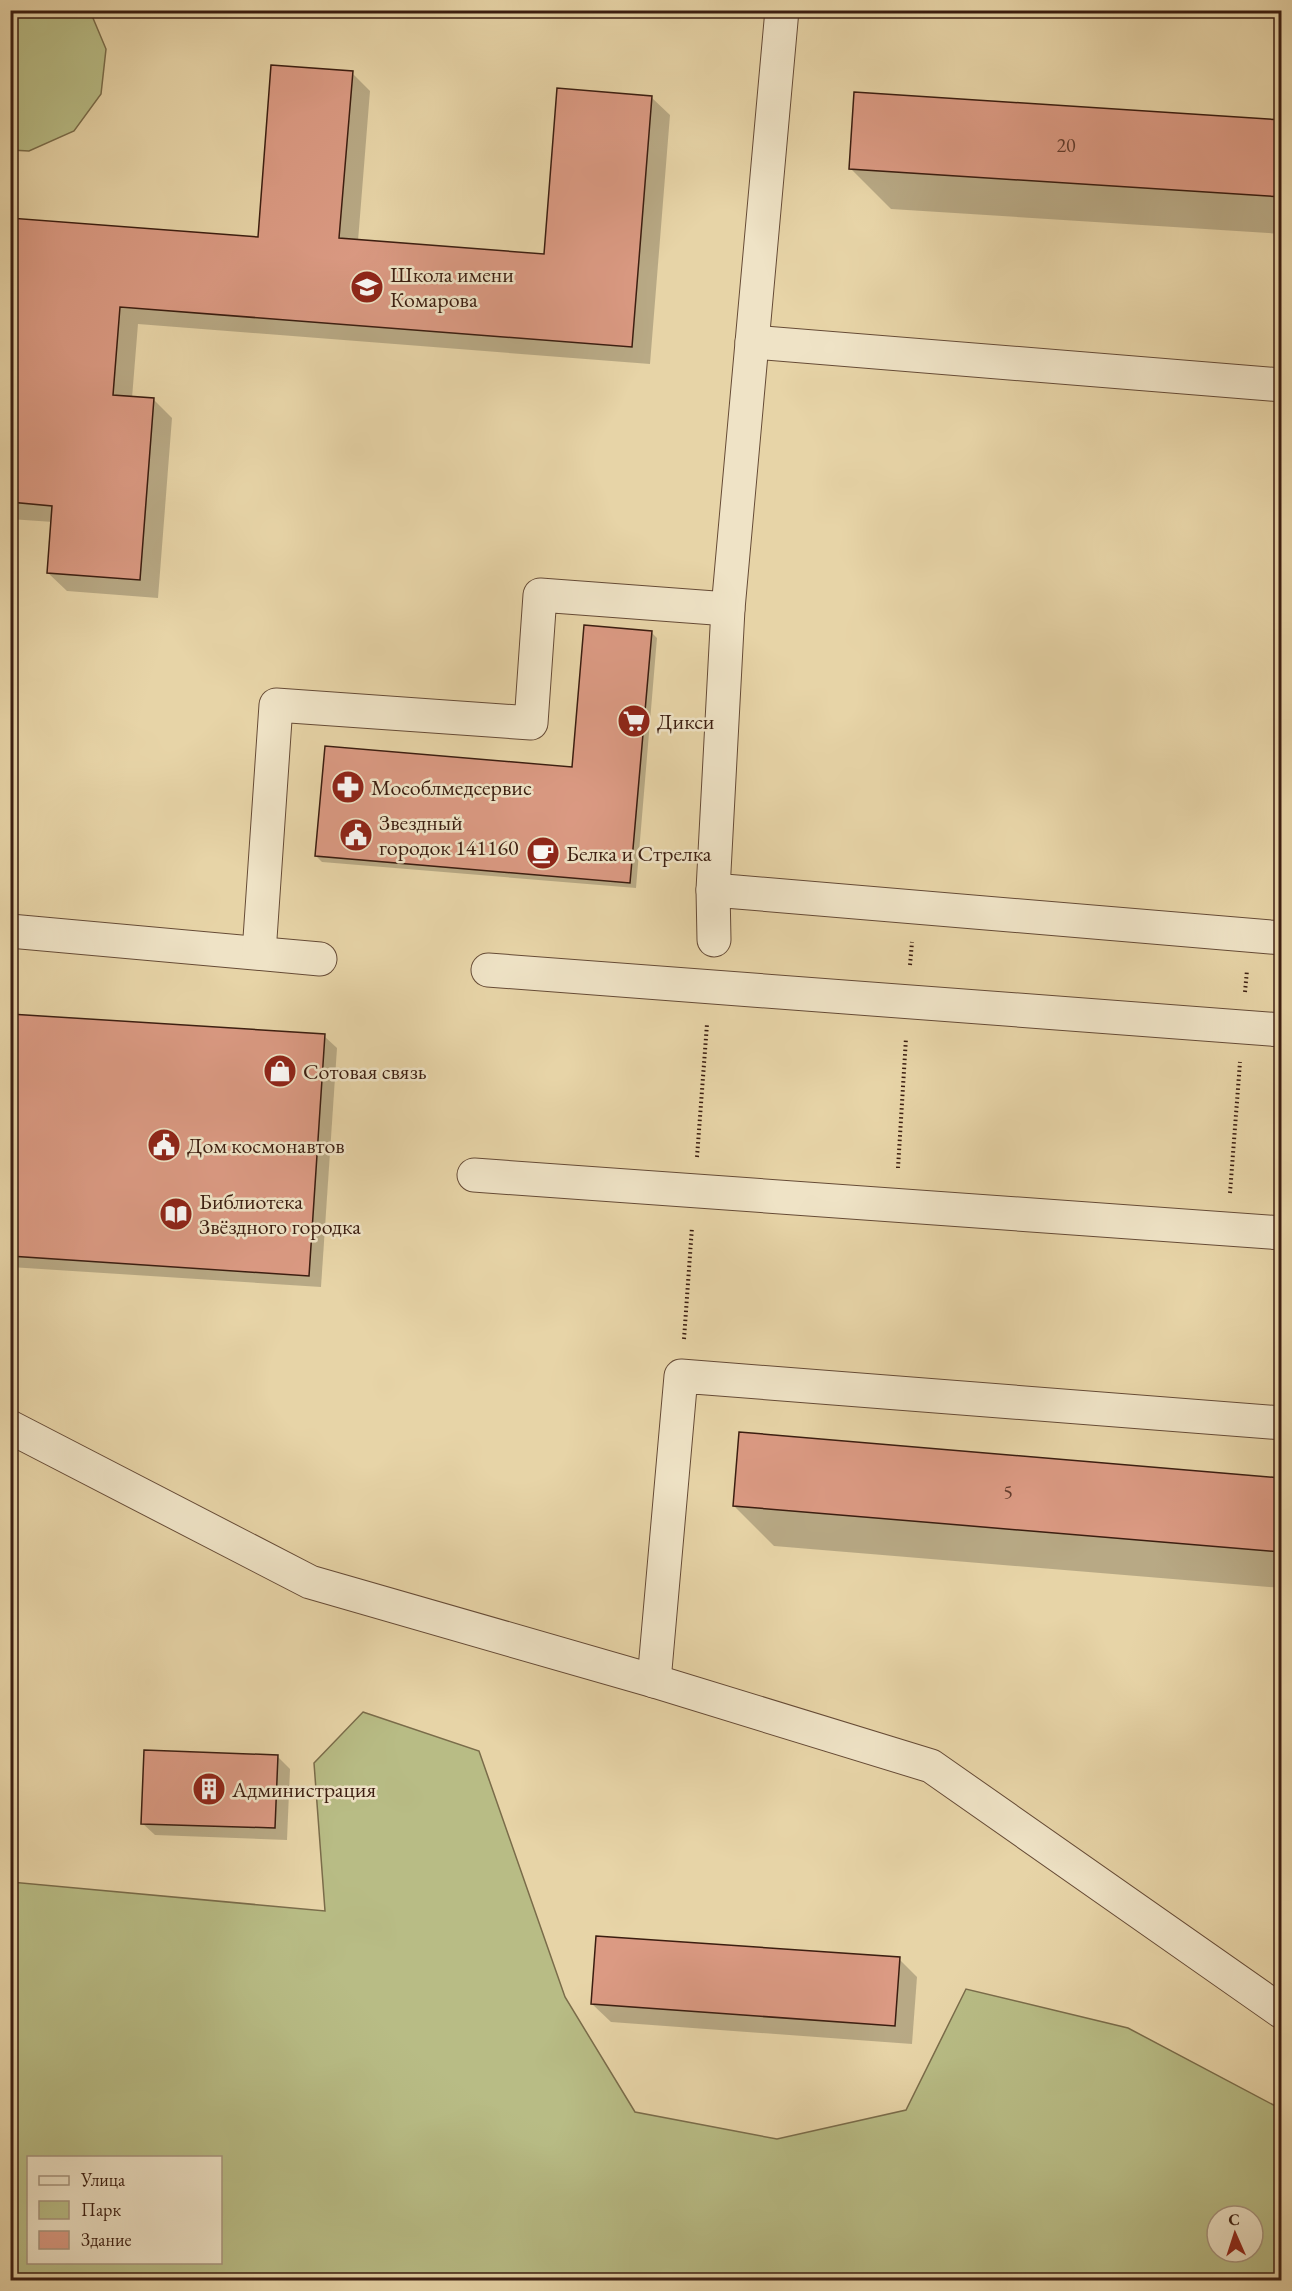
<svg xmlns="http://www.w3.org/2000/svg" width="1292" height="2291" font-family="'EB Garamond',serif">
  <rect width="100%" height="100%" fill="#e7d4a7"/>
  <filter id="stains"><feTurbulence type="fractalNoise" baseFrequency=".00333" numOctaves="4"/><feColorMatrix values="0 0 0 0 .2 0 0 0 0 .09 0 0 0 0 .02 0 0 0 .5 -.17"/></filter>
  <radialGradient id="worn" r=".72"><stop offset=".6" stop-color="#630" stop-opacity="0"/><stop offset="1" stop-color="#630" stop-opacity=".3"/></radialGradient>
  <g fill="#b8bc85" stroke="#7a6c4a" stroke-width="1.5" fill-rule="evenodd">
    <polygon points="10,11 90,11 106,49 101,94 74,131 29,151 11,150"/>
    <path d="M 363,1712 L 479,1751 L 565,1997 L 635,2112 L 777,2139 L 906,2110 L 966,1989 L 1128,2028 L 1281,2109 L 1281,2280 L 11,2280 L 11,1882 L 325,1911 L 314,1763 ZM 28,2158 L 220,2158 L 220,2262 L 28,2262 ZM 1217,2216 L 1253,2216 L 1253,2252 L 1217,2252 Z"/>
  </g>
  <g fill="#0003">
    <polygon points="352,73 370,91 358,241 545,255 651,97 670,115 650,364 138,324 132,398 154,400 172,418 158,598 67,591 48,573 53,522 10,519 10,219 259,238"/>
    <polygon points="1282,121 1282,234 891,209 851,169"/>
    <polygon points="652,633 657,638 636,888 322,862 316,856 573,769"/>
    <polygon points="10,1016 324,1036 337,1048 321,1287 10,1267"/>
    <polygon points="1282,1479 1282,1588 774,1546 734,1506"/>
    <polygon points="277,1756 290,1769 287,1840 155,1835 142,1823"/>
    <polygon points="899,1959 917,1977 912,2044 611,2022 592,2004"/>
  </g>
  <g fill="#db9a83" stroke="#3b1d10" stroke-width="1.5">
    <polygon points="271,65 353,71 339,238 544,254 557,88 652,96 632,347 120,307 113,395 154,398 140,580 47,573 52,506 10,502 10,218 258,237"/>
    <polygon points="854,92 1282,120 1282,197 849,169"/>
    <polygon points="584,625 652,631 630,883 315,856 325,746 572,767"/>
    <polygon points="10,1014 325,1034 309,1276 10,1256"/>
    <polygon points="739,1432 1282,1478 1282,1552 733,1506"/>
    <polygon points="144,1750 278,1755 275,1828 141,1824"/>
    <polygon points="596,1936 900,1957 895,2026 591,2004"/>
  </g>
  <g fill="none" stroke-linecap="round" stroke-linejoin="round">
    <g stroke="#664b36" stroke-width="35">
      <g id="minor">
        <polyline points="752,342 1282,385"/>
        <polyline points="713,890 1282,938"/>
        <polyline points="10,931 320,959"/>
        <polyline points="714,940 713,890 728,609 782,10"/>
        <polyline points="259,953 276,705 531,723 540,595 728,609"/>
        <polyline points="488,970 1282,1030"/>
        <polyline points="474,1175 1282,1233"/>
        <polyline points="10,1427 310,1582 654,1681 931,1766 1282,2012"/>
        <polyline points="654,1681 681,1376 1282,1423"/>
      </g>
    </g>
    <g stroke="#3b1d10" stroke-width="4" stroke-dasharray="1.5 3" stroke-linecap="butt">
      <polyline points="910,965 912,942"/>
      <polyline points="1245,992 1247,970"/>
      <polyline points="697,1157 707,1024"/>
      <polyline points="898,1168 906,1038"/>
      <polyline points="1230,1193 1240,1062"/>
      <polyline points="684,1339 692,1227"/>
    </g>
    <use href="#minor" stroke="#efe3c6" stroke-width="33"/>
  </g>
  <defs>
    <g id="school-disc" transform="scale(1.725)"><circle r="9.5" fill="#8f2418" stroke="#efe3c6"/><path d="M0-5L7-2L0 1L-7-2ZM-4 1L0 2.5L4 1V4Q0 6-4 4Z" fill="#fff"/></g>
    <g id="supermarket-disc" transform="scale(1.725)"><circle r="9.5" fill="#8f2418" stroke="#efe3c6"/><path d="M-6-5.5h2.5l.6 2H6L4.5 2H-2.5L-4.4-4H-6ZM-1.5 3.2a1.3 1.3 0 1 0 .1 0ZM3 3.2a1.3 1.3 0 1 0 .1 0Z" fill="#fff"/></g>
    <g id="pharmacy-disc" transform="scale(1.725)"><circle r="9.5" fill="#8f2418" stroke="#efe3c6"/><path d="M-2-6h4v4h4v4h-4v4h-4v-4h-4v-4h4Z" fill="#fff"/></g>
    <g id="civic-disc" transform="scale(1.725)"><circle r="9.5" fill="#8f2418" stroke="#efe3c6"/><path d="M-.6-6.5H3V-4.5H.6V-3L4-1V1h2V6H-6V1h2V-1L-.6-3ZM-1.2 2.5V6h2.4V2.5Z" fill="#fff"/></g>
    <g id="cafe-disc" transform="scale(1.725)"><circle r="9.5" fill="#8f2418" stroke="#efe3c6"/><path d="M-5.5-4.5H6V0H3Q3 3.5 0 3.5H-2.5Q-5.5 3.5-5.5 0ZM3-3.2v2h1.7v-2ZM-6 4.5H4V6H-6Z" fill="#fff"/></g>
    <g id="shop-disc" transform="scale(1.725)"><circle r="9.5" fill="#8f2418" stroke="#efe3c6"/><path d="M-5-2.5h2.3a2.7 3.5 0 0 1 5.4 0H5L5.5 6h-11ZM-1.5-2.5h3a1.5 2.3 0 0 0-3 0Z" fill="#fff"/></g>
    <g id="library-disc" transform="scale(1.725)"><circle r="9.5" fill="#8f2418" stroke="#efe3c6"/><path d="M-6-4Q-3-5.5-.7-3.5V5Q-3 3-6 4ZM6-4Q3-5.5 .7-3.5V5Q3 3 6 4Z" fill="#fff"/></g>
    <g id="building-disc" transform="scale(1.725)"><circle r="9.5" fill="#8f2418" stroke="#efe3c6"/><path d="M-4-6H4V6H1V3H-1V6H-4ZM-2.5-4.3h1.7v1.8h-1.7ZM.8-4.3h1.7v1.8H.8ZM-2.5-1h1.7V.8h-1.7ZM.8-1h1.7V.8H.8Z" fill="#fff"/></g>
  </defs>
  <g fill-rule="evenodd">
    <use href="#school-disc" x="367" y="287"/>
    <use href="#supermarket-disc" x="634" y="721"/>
    <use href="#pharmacy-disc" x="348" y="787"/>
    <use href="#civic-disc" x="356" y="835"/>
    <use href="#cafe-disc" x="543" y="853"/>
    <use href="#shop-disc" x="280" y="1071"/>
    <use href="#civic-disc" x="164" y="1145"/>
    <use href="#library-disc" x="176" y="1214"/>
    <use href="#building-disc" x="209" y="1789"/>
  </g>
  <g text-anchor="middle" stroke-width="5" stroke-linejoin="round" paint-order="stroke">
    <g font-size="20" fill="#633c2d">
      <text x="1066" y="152">20</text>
      <text x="1008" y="1499">5</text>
    </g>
    <g font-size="22" fill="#3b1d10" stroke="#efe3c6" text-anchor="start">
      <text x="390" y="282">Школа имени<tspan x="390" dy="25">Комарова</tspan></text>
      <text x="657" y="729">Дикси</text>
      <text x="371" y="795">Мособлмедсервис</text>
      <text x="379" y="830">Звездный<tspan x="379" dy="25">городок 141160</tspan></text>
      <text x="566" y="861">Белка и Стрелка</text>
      <text x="303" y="1079">Сотовая связь</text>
      <text x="187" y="1153">Дом космонавтов</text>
      <text x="199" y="1209">Библиотека<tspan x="199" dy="25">Звёздного городка</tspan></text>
      <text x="232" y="1797">Администрация</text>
    </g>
  </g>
  <rect width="1292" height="2291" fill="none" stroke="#e7d4a7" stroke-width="36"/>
  <rect x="12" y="12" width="1268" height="2267" fill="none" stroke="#3b1d10" stroke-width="3"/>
  <rect x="18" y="18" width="1256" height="2255" fill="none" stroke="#3b1d10" stroke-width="1.5"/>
  <rect x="27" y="2156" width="195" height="108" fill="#efe3c6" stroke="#a7947d" stroke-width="1.5"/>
  <rect x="39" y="2176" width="30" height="9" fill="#efe3c6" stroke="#a7947d" stroke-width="1.5"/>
  <text x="81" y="2186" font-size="18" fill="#3b1d10">Улица</text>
  <rect x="39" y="2201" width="30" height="18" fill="#b8bc85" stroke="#a7947d" stroke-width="1.5"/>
  <text x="81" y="2216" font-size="18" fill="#3b1d10">Парк</text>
  <rect x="39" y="2231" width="30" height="18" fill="#db9a83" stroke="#a7947d" stroke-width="1.5"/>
  <text x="81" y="2246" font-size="18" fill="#3b1d10">Здание</text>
  <g transform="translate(1235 2234) rotate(357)"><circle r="28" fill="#efe3c6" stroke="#a7947d" stroke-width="1.5"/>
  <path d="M0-4.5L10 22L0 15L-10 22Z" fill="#8f2418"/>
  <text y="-9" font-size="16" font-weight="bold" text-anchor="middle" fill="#3b1d10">С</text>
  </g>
  <rect width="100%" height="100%" filter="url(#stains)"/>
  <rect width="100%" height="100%" fill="url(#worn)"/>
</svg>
